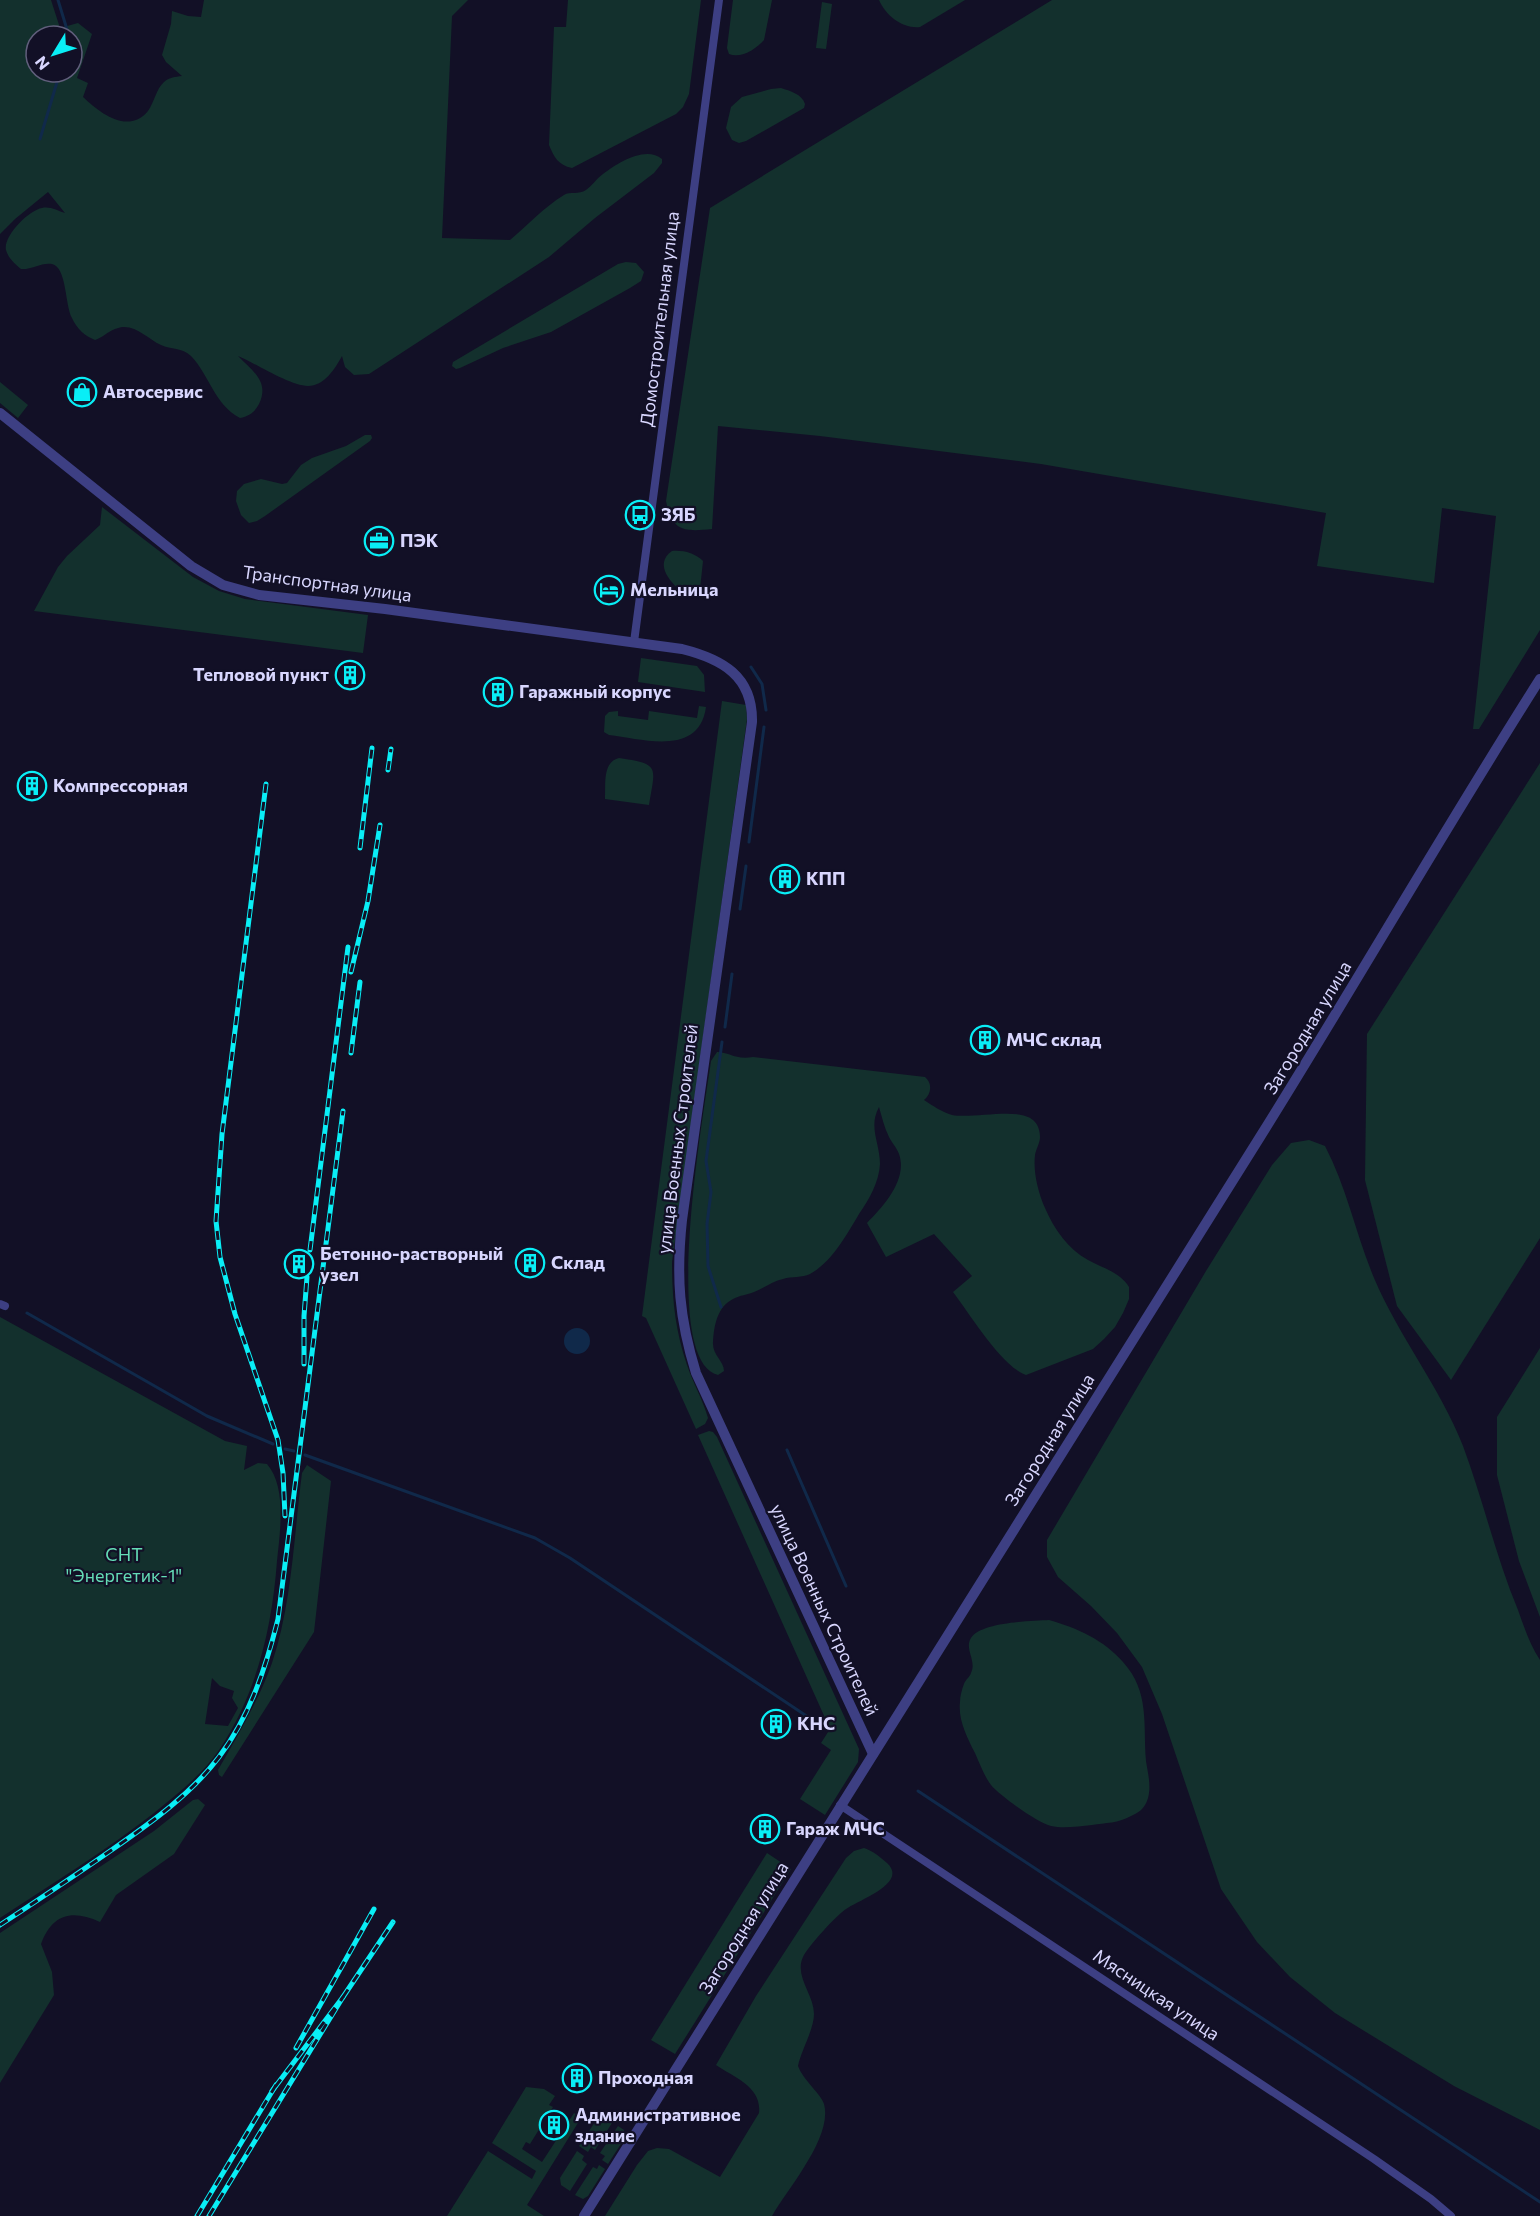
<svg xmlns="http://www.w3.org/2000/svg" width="1540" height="2216" font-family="Commissioner,sans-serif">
  <rect width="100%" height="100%" fill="#121026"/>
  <g fill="#13302d" fill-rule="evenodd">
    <path d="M 0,0 L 51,0 L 60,28 L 78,23 L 92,34 L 77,78 L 88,83 L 83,97 C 100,113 128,135 148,111 C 154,103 156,89 164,82 C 170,77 175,77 182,76 L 166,62 L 162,55 L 171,24 L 172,11 L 188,16 L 201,17 L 204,0 L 468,0 L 452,16 L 442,238 L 510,240 C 527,226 544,207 564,195 C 570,191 579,195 586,190 C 592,186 596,179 603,174 C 617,163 646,145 662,159 L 662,163 L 654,173 L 595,218 L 549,257 L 369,374 L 354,375 L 345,367 L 342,356 C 335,369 324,386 308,386 C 290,386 255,363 238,356 C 252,371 270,381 259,404 C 254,413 249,416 240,418 C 214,404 210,376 191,356 C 182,347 171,350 161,345 C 146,338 133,321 115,329 C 107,332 102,338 95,340 C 85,336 77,329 72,318 C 65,306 67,267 52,264 C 42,262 31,270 21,269 C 15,264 8,258 6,250 C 3,236 29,210 42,208 C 50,206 58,211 65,213 L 48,192 L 15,219 L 0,234 ZM 36,36 L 72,36 L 72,72 L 36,72 Z"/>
    <path d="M 568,0 L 701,0 L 689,94 L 683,107 L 676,114 L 572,168 C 558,165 554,157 549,145 L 554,27 L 566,27 Z"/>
    <path d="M 733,0 L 772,0 L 764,40 C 756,49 741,59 729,54 L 727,48 Z"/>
    <path d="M 879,0 L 965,0 L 920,27 C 903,29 886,16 879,0 Z"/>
    <path d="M 1052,0 L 1540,0 L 1540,630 L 1479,729 L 1473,729 L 1496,516 L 1442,508 L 1434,583 L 1317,566 L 1326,513 L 1041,464 L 820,436 L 718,426 L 712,529 C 683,532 672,531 666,501 L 710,208 Z"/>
    <polygon points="822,2 832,4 826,49 816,48"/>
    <path d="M 781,88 C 790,91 802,94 805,104 L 804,108 L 746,141 L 739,143 L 732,140 L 726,128 L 731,107 L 742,97 L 771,89 Z"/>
    <polygon points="626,262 636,263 644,272 641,281 630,288 551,332 503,348 460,368 456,369 452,366 453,362 618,264"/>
    <polygon points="0,382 28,405 18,418 0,403"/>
    <polygon points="365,435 371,435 372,438 370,441 265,516 257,521 249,523 241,515 236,501 237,491 244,484 261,479 282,484 287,483 301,465 312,458 346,446"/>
    <polygon points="102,507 193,577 219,591 245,599 368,615 363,653 34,611 58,567 67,556 100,525"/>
    <path d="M 672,551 C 683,550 695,553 703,561 L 700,589 L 693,593 L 685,594 C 671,584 653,564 672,551 Z"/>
    <polygon points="641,658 697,666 704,675 705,692 638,682"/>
    <path d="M 722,701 L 746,705 L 747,719 L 672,1262 C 672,1298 675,1330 687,1365 C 693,1383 703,1400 708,1418 L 705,1424 L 696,1429 L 646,1318 L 642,1316 Z"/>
    <path d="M 699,706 L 706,707 C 699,757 643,739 609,735 L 604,732 L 605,716 L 609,712 L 618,711 L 618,716 L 648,720 L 649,711 L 697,718 Z"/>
    <path d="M 619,758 C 661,764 655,767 649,805 L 605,799 C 606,785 602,762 619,758 Z"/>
    <polygon points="1540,763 1540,1238 1451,1380 1397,1306 1365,1180 1367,1034"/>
    <path d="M 717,1052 C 729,1052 735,1060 753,1057 L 925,1077 C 933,1084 931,1094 924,1100 C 933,1106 942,1112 952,1115 C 973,1119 1019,1107 1033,1120 C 1038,1124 1040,1131 1040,1137 C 1040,1143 1036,1149 1035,1155 C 1033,1172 1038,1192 1045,1208 C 1054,1229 1068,1249 1088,1260 C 1102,1268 1120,1272 1129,1287 L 1129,1299 L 1123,1313 L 1115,1327 L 1104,1339 L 1093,1349 L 1026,1375 C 1001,1366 970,1314 953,1292 L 972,1276 L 934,1234 L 886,1257 L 867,1223 C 884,1206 908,1179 899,1154 C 897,1148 892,1143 889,1137 C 884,1127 882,1117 879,1107 C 868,1127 880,1143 880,1164 C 879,1182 869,1200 859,1214 C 847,1234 832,1262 810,1274 C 802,1278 792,1276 783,1279 C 773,1281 764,1288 754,1292 C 747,1295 740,1295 733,1299 C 717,1307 714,1326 713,1342 C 712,1355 724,1361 724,1371 L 718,1375 C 659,1360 705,1107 711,1061 Z"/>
    <path d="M 1309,1140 L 1325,1146 C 1347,1188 1356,1235 1374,1278 C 1399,1337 1440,1387 1463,1446 C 1483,1500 1496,1557 1518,1610 C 1524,1627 1530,1645 1540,1660 L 1540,2130 L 1454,2086 L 1335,2013 L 1290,1977 L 1257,1942 L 1221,1889 L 1162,1714 L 1142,1667 L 1117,1633 L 1091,1606 L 1058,1577 L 1047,1557 L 1047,1540 L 1206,1271 L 1272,1165 L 1291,1143 Z"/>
    <path d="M 0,1317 L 225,1441 L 247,1446 L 244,1470 L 258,1463 L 267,1464 C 287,1487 280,1532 277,1561 C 272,1628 257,1693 219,1750 C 202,1775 177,1794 154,1813 C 105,1851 52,1884 0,1918 ZM 212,1678 L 220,1686 L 234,1691 L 232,1698 L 238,1708 L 228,1726 L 205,1724 Z"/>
    <polygon points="1540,1348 1540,1617 1519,1561 1497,1475 1497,1417"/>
    <polygon points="709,1431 713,1432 717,1437 859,1749 858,1762 825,1815 800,1799 831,1750 821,1743 830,1729 698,1435"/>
    <path d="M 307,1465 L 331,1481 L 314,1632 L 222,1777 L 219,1775 L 218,1770 C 238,1735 258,1702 272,1663 C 292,1604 294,1534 302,1473 Z"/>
    <path d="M 1049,1620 C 1077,1628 1104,1640 1123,1662 C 1150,1692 1143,1724 1146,1761 C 1148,1774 1152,1788 1147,1801 C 1144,1809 1138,1813 1131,1816 C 1119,1823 1105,1823 1092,1825 C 1079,1826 1064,1829 1051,1826 C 1038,1823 1000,1796 991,1785 C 984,1776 980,1764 975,1753 C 967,1737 958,1720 960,1702 C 960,1696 962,1689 964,1684 C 965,1680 970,1677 971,1673 C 977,1661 964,1649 971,1638 C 981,1622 1032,1621 1049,1620 Z"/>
    <path d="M 198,1799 L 205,1805 L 174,1854 L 116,1895 L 100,1922 C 72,1909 52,1914 41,1944 L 52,1972 L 54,1995 L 0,2083 L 0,1933 L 154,1831 L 193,1800 Z"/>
    <path d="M 864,1848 C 873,1851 879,1856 887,1863 C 909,1883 858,1900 846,1909 C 836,1916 809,1945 803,1957 C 794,1976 814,1994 814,2014 C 814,2029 801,2051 798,2066 C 803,2080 821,2094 824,2104 C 833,2137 788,2188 772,2216 L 605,2216 L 637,2165 L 648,2151 L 657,2148 L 669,2149 L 720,2177 L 759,2113 C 762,2087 735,2078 716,2065 L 756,1996 L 846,1858 L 854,1851 Z"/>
    <polygon points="767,1853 791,1869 675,2054 651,2040"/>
    <polygon points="526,2087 544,2089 555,2096 549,2105 553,2107 530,2144 526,2142 522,2149 542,2162 574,2113 581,2118 527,2205 544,2216 447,2216 488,2151 532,2179 536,2171 492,2143"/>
    <polygon points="603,2118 612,2123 595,2150 591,2147 588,2152 579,2146 595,2122"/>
    <polygon points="618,2126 624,2130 626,2136 608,2164 602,2160 605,2156 600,2153"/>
    <polygon points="577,2151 584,2156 582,2160 587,2164 570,2191 561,2185 560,2178"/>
    <polygon points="599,2165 605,2169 588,2196 583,2199 575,2195 593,2167 597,2169"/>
  </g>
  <circle fill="#10294a" cx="577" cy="1341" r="13"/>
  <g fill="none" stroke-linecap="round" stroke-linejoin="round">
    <g stroke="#10294a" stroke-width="3">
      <polyline points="58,0 69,36"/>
      <polyline points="40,139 60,72"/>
      <polyline points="751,667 762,684 766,710"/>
      <polyline points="749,842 764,727"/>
      <polyline points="740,909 746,866"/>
      <polyline points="725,1027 732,974"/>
      <polyline points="721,1307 708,1266 707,1224 711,1192 706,1161 722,1042"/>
      <polyline points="27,1313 207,1416 273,1444"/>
      <polyline points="285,1449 294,1451"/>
      <polyline points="787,1450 846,1586"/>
      <polyline points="305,1455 535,1538 570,1558 823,1727"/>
      <polyline points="918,1791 1540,2202"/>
    </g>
    <g stroke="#3d3f83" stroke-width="8">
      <polyline points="634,642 719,0"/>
      <polyline points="0,1304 5,1306"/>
      <polyline points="840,1805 1374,2159 1431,2199 1451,2216"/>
    </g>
    <g stroke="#3d3f83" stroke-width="10">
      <path d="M 0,413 L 191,566 L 223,585 L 259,595 L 385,609 L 682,649 C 722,659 753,676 752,722 L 682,1220 C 676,1277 679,1318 696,1373 L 873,1754"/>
      <path d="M 584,2216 C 809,1856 1035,1497 1260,1137 C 1355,985 1444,830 1540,679"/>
    </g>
    <g stroke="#09eef6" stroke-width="5">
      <g id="rail">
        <polyline points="388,770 391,749"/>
        <polyline points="266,784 222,1134 216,1221 220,1257 235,1314 278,1440 283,1473 285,1516"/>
        <polyline points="360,848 372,748"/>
        <polyline points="351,972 368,901 380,825"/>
        <polyline points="351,1053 360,982"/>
        <polyline points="310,1250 348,947"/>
        <polyline points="304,1364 304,1316 307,1277"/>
        <path d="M 0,1925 C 38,1900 76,1875 113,1849 C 152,1822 191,1794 219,1757 C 250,1716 266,1667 278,1619 L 343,1111"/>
        <polyline points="343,1997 393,1922"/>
        <polyline points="296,2048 374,1909"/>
        <polyline points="197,2216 276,2085"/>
        <polyline points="209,2216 343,1997 272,2091"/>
      </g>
    </g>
    <use href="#rail" stroke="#121026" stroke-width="3" stroke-dasharray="9" stroke-linecap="butt"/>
  </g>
  <defs>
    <g id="shop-ring" transform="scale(1.5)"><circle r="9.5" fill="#121026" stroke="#09eef6" stroke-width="1.5"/><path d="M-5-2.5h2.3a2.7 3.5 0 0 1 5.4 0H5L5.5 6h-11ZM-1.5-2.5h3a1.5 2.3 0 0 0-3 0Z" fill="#09eef6"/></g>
    <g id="bus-ring" transform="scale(1.5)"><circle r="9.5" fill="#121026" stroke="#09eef6" stroke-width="1.5"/><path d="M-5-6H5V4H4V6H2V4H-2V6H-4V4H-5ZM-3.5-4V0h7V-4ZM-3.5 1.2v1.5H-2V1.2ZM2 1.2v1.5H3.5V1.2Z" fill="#09eef6"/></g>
    <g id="office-ring" transform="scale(1.5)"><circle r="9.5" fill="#121026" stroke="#09eef6" stroke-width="1.5"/><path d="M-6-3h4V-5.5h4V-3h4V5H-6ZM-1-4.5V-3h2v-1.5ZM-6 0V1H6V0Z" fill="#09eef6"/></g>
    <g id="hotel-ring" transform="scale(1.5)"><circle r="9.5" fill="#121026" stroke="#09eef6" stroke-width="1.5"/><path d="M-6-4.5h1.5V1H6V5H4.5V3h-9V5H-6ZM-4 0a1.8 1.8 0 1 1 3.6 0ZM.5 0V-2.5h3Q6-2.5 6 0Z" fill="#09eef6"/></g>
    <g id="building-ring" transform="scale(1.5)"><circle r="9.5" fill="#121026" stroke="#09eef6" stroke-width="1.5"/><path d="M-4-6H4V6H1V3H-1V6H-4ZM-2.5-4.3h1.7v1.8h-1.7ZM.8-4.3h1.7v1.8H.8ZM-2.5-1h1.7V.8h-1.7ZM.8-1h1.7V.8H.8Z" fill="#09eef6"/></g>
  </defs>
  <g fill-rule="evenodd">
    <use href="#shop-ring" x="82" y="392"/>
    <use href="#bus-ring" x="640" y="515"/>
    <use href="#office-ring" x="379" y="541"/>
    <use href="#hotel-ring" x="609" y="590"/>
    <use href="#building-ring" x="350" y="675"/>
    <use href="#building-ring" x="498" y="692"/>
    <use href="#building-ring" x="32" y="786"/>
    <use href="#building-ring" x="785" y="879"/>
    <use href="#building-ring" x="985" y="1040"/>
    <use href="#building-ring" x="530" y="1263"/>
    <use href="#building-ring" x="299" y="1264"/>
    <use href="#building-ring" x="776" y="1724"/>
    <use href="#building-ring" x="765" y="1829"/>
    <use href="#building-ring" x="577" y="2078"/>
    <use href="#building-ring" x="554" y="2125"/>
  </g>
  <g text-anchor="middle" stroke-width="4.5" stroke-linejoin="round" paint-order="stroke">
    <g font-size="18" fill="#d8d6fe" stroke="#121026">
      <text transform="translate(660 319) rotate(-83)" y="6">Домостроительная улица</text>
      <text transform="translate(327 584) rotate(8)" y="6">Транспортная улица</text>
      <text transform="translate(1308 1028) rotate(-59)" y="6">Загородная улица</text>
      <text transform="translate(678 1139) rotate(-83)" y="6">улица Военных Строителей</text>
      <text transform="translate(1050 1440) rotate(-58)" y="6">Загородная улица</text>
      <text transform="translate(824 1610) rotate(65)" y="6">улица Военных Строителей</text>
      <text transform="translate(744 1928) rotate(-58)" y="6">Загородная улица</text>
      <text transform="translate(1156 1995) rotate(34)" y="6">Мясницкая улица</text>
    </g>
    <g font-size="18" font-weight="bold" fill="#d8d6fe" stroke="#121026" text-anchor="start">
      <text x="103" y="398">Автосервис</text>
      <text x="661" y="521">ЗЯБ</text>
      <text x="400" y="547">ПЭК</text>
      <text x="630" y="596">Мельница</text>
      <text x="329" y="681" text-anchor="end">Тепловой пункт</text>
      <text x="519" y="698">Гаражный корпус</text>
      <text x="53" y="792">Компрессорная</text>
      <text x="806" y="885">КПП</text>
      <text x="1006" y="1046">МЧС склад</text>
      <text x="320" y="1260">Бетонно-растворный<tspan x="320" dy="21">узел</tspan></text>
      <text x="551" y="1269">Склад</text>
      <text x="797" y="1730">КНС</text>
      <text x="786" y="1835">Гараж МЧС</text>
      <text x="598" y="2084">Проходная</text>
      <text x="575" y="2121">Административное<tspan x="575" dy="21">здание</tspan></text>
    </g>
    <g font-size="18" fill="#64dcb6" stroke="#121026">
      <text x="124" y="1561">СНТ<tspan x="124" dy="21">"Энергетик-1"</tspan></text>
    </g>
  </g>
  <g transform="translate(54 54) rotate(232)"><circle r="28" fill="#121026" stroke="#615f7c" stroke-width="1.5"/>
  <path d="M0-4.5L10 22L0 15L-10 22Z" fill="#09eef6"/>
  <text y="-9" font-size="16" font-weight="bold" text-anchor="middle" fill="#d8d6fe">N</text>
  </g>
</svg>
